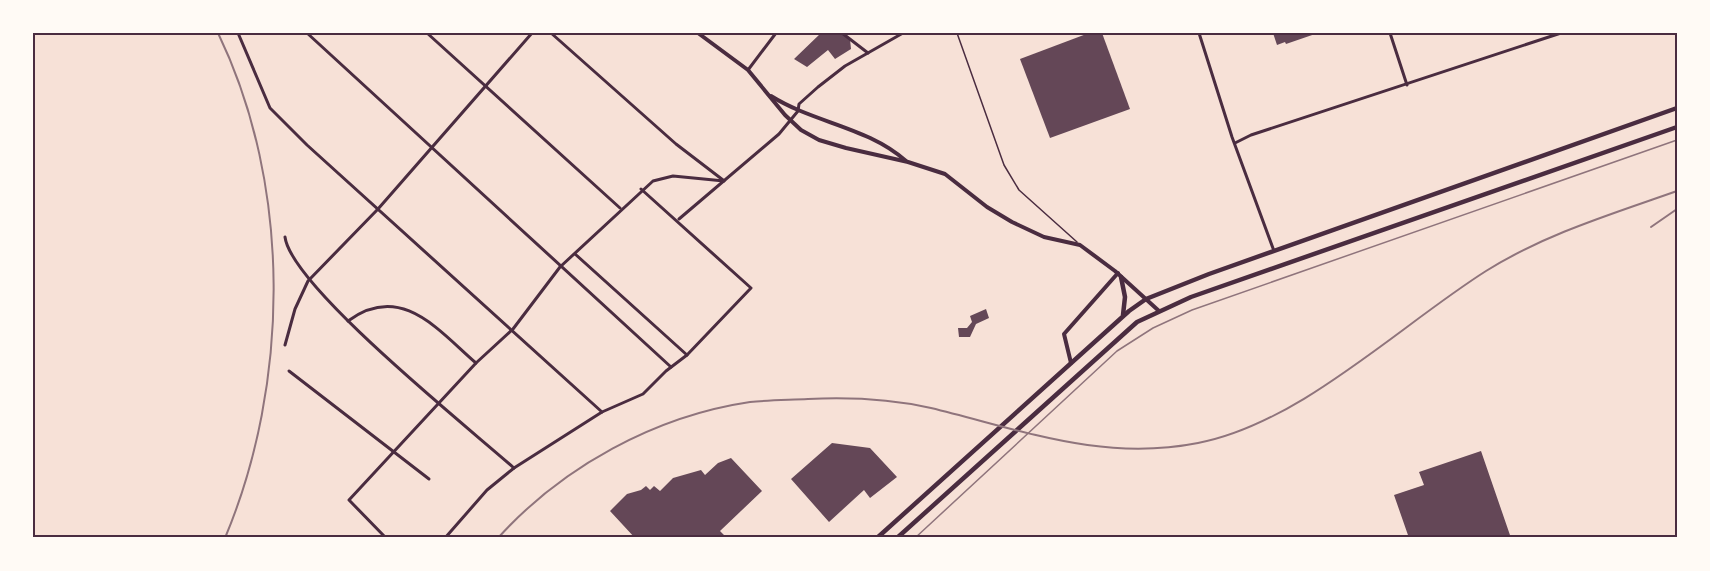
<svg xmlns="http://www.w3.org/2000/svg" width="1710" height="571" font-family="'PT Sans Narrow',sans-serif">
  <rect width="100%" height="100%" fill="#f7e1d7"/>
  <g fill="#644757">
    <polygon points="821,33 841,33 850,39 851,49 835,59 828,50 807,67 794,59"/>
    <polygon points="1089,33 1102,33 1130,109 1050,138 1020,59"/>
    <polygon points="1273,33 1318,33 1286,44 1285,42 1277,45"/>
    <polygon points="986,309 989,318 976,324 970,337 959,337 958,328 967,328 972,322 970,316"/>
    <polygon points="832,443 870,448 897,477 870,498 864,490 829,522 791,479"/>
    <polygon points="1481,451 1511,538 1409,538 1394,495 1424,485 1419,472"/>
    <polygon points="731,458 762,491 720,531 727,538 635,538 610,511 627,494 641,490 646,486 650,490 654,486 660,491 673,478 701,470 705,475 718,463"/>
  </g>
  <g fill="none" stroke-linecap="round" stroke-linejoin="round">
    <polyline stroke="#4a2c40" stroke-width="1.5" points="957,33 1004,165 1019,190 1077,242"/>
    <g stroke="#4a2c40" stroke-width="3">
      <polyline points="238,33 270,108 307,145 602,412"/>
      <polyline points="307,33 671,367"/>
      <polyline points="427,33 620,208"/>
      <polyline points="551,33 676,144 723,180"/>
      <polyline points="842,33 868,53"/>
      <polyline points="1199,33 1232,137 1274,251"/>
      <polyline points="1390,33 1407,85"/>
      <polyline points="748,70 776,33"/>
      <polyline points="1235,143 1251,135 1561,33"/>
      <polyline points="679,219 779,134 798,111 799,104 818,87 845,66 903,33"/>
      <path d="M 285,237 C 291,286 469,428 514,468"/>
      <polyline points="575,254 687,355"/>
      <path d="M 348,321 C 401,282 438,330 476,363"/>
      <polyline points="285,345 295,309 308,281 378,209 532,33"/>
      <polyline points="289,371 429,479"/>
      <polyline points="386,538 349,500 476,363 513,329 560,267 653,181 673,176 724,181"/>
      <polyline points="445,538 487,490 514,468 602,412 643,394 666,371 687,355 751,288 641,189"/>
    </g>
    <g stroke="#4a2c40" stroke-width="4">
      <polyline points="698,33 748,70 785,115 801,130 819,140 846,148 908,162 945,174 987,207 1012,222 1044,237 1080,245 1115,271 1159,311"/>
      <path d="M 771,96 C 814,123 868,127 906,161"/>
      <polyline points="1071,363 1064,334 1118,273"/>
    </g>
    <g stroke="#4a2c40" stroke-width="4.5">
      <polyline points="1121,277 1125,297 1123,315"/>
      <polyline points="877,538 1129,311 1146,299 1209,274 1677,108"/>
      <polyline points="897,538 1137,322 1191,297 1677,127"/>
    </g>
    <polyline stroke="#8f747c" stroke-width="1.5" points="915,538 1117,351 1153,328 1192,310 1677,140"/>
    <g stroke="#8f747c" stroke-width="2">
      <path d="M 218,33 C 292,186 290,383 225,538"/>
      <polyline points="1651,227 1677,209"/>
      <path d="M 498,538 C 562,467 655,416 750,402 C 769,400 789,400 808,399 C 849,397 891,399 931,408 C 1022,430 1102,462 1198,443 C 1299,424 1399,326 1486,271 C 1545,234 1612,214 1677,191"/>
    </g>
  </g>
  <rect width="1710" height="571" fill="none" stroke="#fffaf5" stroke-width="69"/>
  <rect x="34" y="34" width="1642" height="502" fill="none" stroke="#4a2c40" stroke-width="2"/>
</svg>
